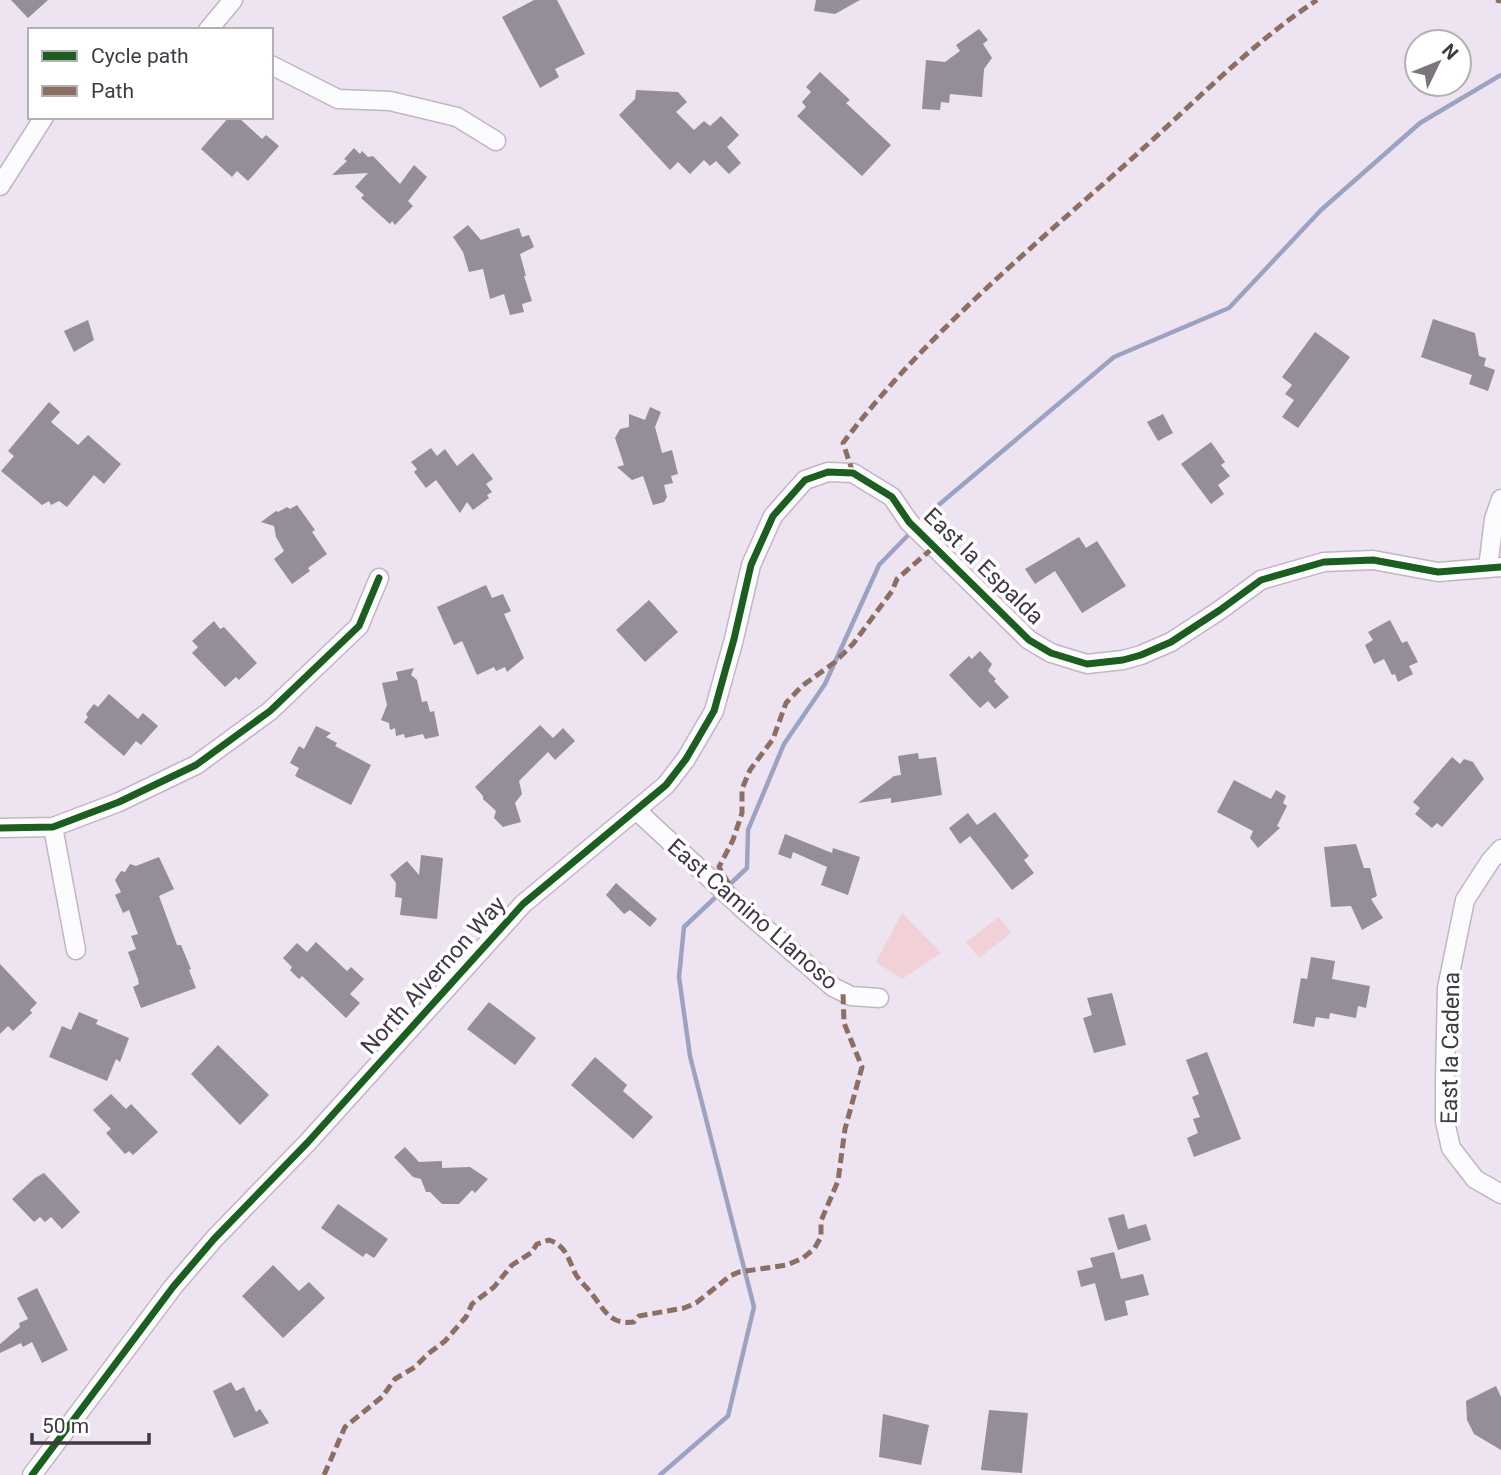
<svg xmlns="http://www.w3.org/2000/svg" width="1501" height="1475" font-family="Roboto,sans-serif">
  <rect width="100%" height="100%" fill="#eee3f0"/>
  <g fill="#f1d0d7">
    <polygon points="902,913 941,953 902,979 876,962"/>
    <polygon points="999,917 1011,933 979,958 966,942"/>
  </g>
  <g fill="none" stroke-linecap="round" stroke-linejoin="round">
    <g stroke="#9ca3c2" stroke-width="4.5">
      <polyline points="920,524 935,508 1114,357 1229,308 1321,210 1420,123 1501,75"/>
      <polyline points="727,887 747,868 748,830 784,744 825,684 879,565 913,530"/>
      <polyline points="660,1475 728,1416 754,1307 690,1056 679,977 684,927 720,893"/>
    </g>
  </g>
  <g fill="#948e99">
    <polygon points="11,0 48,0 28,18"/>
    <polygon points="534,0 557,0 585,54 555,69 559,77 540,88 502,17"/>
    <polygon points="816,0 860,0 835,14 814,11"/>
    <polygon points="979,29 988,40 983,44 992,58 984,69 982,97 950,94 949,103 941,102 940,110 922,109 926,60 945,62 960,51 956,45"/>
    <polygon points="820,72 850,100 846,103 891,145 862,176 797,116 806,107 802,102 811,92 806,87"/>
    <polygon points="636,90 678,92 687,102 676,112 694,130 704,121 710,126 721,116 739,135 727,147 741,163 729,174 716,161 710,166 704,160 690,174 678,162 670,170 619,115 635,99"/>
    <polygon points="229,117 238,117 262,139 266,135 279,146 248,181 237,171 232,177 201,149"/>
    <polygon points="354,148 360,154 362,151 368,157 373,156 400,184 414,165 427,177 408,201 413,206 395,225 392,221 390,224 361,198 364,195 355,187 368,173 332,175 347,161 344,159"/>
    <polygon points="468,225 481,240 519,228 522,237 529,235 534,247 520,254 526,276 524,276 532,301 522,304 524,312 510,315 504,294 490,299 483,269 469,272 463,252 453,237"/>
    <polygon points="1433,319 1475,333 1479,356 1486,358 1484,366 1495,370 1488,391 1469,384 1472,375 1421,357"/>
    <polygon points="88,320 94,340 74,352 64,331"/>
    <polygon points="1315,332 1350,357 1298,428 1282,417 1294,400 1285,394 1292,385 1282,377"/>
    <polygon points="49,402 60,412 51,422 78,445 88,435 121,464 104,484 94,475 67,507 59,501 51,505 49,501 42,505 1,471 14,456 8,451"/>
    <polygon points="650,407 661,412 655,427 662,453 672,450 678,474 671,476 673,483 664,485 667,497 664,502 653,505 643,476 632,480 617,467 624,465 615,438 620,429 629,427 629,414 645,420"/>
    <polygon points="1163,414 1173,433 1158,441 1147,422"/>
    <polygon points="1211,442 1225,462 1221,465 1230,476 1218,485 1224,494 1211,504 1181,464"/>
    <polygon points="431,448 437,456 445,449 457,466 473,453 493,479 486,484 492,492 487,495 489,498 473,510 467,502 460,513 436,480 426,488 414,472 417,469 411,462"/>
    <polygon points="297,505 315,530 312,532 327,554 308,568 310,571 292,584 274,559 284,551 276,537 274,526 261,522 276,511 278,512 287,507 290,509"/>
    <polygon points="1079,537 1086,548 1097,541 1126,586 1082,613 1055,571 1035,584 1025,569"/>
    <polygon points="486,585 492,598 503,594 511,611 504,614 524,658 507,672 505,667 496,671 494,667 477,675 462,641 454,645 437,607"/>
    <polygon points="649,600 678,632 645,662 616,630"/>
    <polygon points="1390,620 1402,643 1407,641 1418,662 1409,666 1413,674 1398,682 1395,674 1392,675 1384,659 1374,664 1365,645 1373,640 1368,632"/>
    <polygon points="214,621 220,629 224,627 257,663 239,680 236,677 225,687 192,653 198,647 192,641"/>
    <polygon points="980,651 992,664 988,671 996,679 994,681 1009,697 995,709 988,701 980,708 949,675 969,656 972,659"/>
    <polygon points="414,668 411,675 417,680 422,702 427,701 430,712 434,711 439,736 425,739 423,734 405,738 404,734 396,736 395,728 390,730 389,723 381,720 387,705 382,683 398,680 396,672"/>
    <polygon points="109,694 138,719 143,713 158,726 141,745 136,741 124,756 84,722 88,717 86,714 94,704 98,707"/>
    <polygon points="540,725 553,738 563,728 575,741 555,760 548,752 519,781 522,794 515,803 521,822 503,827 494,818 496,811 483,799 483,796 475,787"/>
    <polygon points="316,726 331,733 326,737 337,743 335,746 371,765 351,805 295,776 299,768 290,763 299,746 304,749"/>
    <polygon points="918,753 919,759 936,757 942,795 891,803 891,798 858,803 894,776 901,775 898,756"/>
    <polygon points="1452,757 1460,764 1464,759 1473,762 1484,779 1442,827 1437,823 1432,828 1415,814 1420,808 1413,802"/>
    <polygon points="1234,780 1271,799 1276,790 1286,796 1283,803 1287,806 1277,826 1280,828 1258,848 1250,838 1253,831 1217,812"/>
    <polygon points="995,812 1029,856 1024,860 1034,873 1012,890 970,836 960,844 949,828 968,813 977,825"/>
    <polygon points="785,834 832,853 833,848 860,857 848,895 821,885 827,867 793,852 791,859 778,854"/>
    <polygon points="1356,844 1364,868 1370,868 1377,896 1371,899 1383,918 1362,930 1351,906 1331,907 1324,847"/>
    <polygon points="421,855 443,858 437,919 400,915 402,898 395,897 396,883 390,875 407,861 419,875"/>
    <polygon points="159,857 174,889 159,896 177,945 181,945 191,969 189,970 196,988 141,1008 133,987 139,984 138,979 128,952 136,949 131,936 138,934 129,910 123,913 115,895 121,892 115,880 121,871 125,872 130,864 136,866"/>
    <polygon points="616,883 657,919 650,927 630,910 624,914 606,895"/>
    <polygon points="316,942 347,971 351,967 364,979 350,994 360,1003 346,1018 302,976 299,979 290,970 292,967 283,958 297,943 307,952"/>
    <polygon points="1311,957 1335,961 1332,979 1370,986 1366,1008 1358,1006 1356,1018 1330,1013 1329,1019 1316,1017 1314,1027 1293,1023 1301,978 1307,979"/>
    <polygon points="0,964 37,1003 30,1010 32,1013 13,1031 8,1026 0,1034"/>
    <polygon points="1112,993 1126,1045 1094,1053 1083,1018 1092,1015 1087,998"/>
    <polygon points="489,1002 536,1038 515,1065 467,1029"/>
    <polygon points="79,1012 98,1020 96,1024 129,1038 120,1062 116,1059 107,1081 49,1057 62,1026 71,1030"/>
    <polygon points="218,1045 269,1095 240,1125 191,1074"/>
    <polygon points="1207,1052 1241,1139 1194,1157 1187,1138 1198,1133 1193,1119 1200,1117 1192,1097 1199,1094 1186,1060"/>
    <polygon points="595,1057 627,1085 623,1091 653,1117 633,1139 571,1085"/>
    <polygon points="111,1094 126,1109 131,1104 158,1132 133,1155 129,1151 125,1154 106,1133 111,1129 93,1110"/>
    <polygon points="405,1147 419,1162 442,1161 442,1168 470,1167 488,1179 475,1193 472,1190 459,1204 442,1204 430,1192 426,1192 421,1179 413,1177 394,1157"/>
    <polygon points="44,1173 80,1212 62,1229 51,1217 45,1222 40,1217 34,1222 12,1199 35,1178"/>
    <polygon points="338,1204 388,1239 374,1258 366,1253 363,1257 321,1228"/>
    <polygon points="1124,1214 1128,1229 1146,1224 1151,1240 1118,1250 1108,1218"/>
    <polygon points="1114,1252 1121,1279 1143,1274 1149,1295 1125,1301 1128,1315 1105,1321 1095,1283 1081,1287 1077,1271 1093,1267 1090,1258"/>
    <polygon points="273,1265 299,1291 309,1282 325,1298 283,1338 242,1296"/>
    <polygon points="37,1288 68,1350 42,1363 32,1342 23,1347 21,1343 0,1353 0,1344 20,1327 19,1323 28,1319 17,1298"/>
    <polygon points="231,1382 236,1391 244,1387 256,1412 260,1409 269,1423 234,1438 213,1391"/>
    <polygon points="1496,1386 1501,1397 1501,1450 1474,1434 1467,1420 1466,1401"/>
    <polygon points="989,1410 1028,1413 1022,1473 981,1470"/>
    <polygon points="883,1414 929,1425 921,1465 879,1457"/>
  </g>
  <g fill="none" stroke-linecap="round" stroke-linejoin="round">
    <g stroke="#c0b7c2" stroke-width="21">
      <g id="street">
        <polyline points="208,30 233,0"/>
        <polyline points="271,65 338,99 390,101 457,117 496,141"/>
        <polyline points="0,186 44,117"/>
        <polyline points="1488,568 1494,519 1501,499"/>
        <polyline points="636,810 744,910 833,987 851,996 879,998"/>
        <polyline points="53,827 76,950"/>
        <polyline points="0,828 53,827 119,802 196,765 270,711 359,626 379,578"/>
        <polyline points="1501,849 1491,860 1465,900 1447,988 1445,1080 1445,1122 1451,1148 1475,1179 1501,1194"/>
        <polyline points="32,1475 173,1287 214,1239 308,1142 523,904 666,785 686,759 714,711 734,639 751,565 773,516 805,480 828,472 853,473 892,497 909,522 1029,640 1051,653 1087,664 1123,660 1141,655 1171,642 1220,610 1261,580 1324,562 1373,560 1438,572 1501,567"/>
      </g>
    </g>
    <use href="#street" stroke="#fcfbfd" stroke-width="18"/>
    <g stroke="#8d6e63" stroke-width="5" stroke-dasharray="10 5" stroke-linecap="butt">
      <polyline points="1496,0 1501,1"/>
      <path d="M 853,473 L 843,443 C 923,337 1028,251 1127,163 C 1189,108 1248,46 1317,0"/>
      <polyline points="744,910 719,867 733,840 742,813 742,789 750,770 773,739 786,703 802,686 835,662 853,644 892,591 897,579 935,546"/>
      <path d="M 324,1475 L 345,1427 L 382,1397 L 395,1379 L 415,1367 L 428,1354 L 445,1341 L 466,1317 L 472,1304 L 494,1287 L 512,1265 L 531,1253 L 537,1244 L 549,1240 C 566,1246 568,1258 575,1273 C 579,1281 587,1287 592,1294 C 605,1311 610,1325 634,1322 L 639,1316 L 684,1308 L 696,1303 L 730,1276 L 739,1272 L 787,1265 L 803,1258 L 814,1249 L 821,1237 L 821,1221 L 838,1181 L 845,1129 L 862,1067 L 844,1023 L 843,992"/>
    </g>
    <g stroke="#fff" stroke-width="11">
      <g id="cycleway">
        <polyline points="0,828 53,827 119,802 196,765 270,711 359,626 379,578"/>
        <polyline points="32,1475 173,1287 214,1239 308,1142 523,904 666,785 686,759 714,711 734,639 751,565 773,516 805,480 828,472 853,473 892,497 909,522 1029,640 1051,653 1087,664 1123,660 1141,655 1171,642 1220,610 1261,580 1324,562 1373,560 1438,572 1501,567"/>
      </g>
    </g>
    <use href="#cycleway" stroke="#1b5e20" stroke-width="7"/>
  </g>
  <g text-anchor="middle" stroke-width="7" stroke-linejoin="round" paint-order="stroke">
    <g font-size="23" fill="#413943" stroke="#fff">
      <text transform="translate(984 566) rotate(44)" y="8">East la Espalda</text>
      <text transform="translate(753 914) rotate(41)" y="8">East Camino Llanoso</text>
      <text transform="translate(433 975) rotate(-48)" y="8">North Alvernon Way</text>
      <text transform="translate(1450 1048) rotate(-89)" y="8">East la Cadena</text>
    </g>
  </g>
  <rect x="28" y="28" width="245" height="91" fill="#ffffff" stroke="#b3b0b4" stroke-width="2"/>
  <rect x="42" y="51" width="35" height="10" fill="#1b5e20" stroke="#b3b0b4" stroke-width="2"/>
  <text x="91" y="63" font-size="21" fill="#413943">Cycle path</text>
  <rect x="42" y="86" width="35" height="10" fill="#8d6e63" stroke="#b3b0b4" stroke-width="2"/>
  <text x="91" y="98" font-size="21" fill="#413943">Path</text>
  <g transform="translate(1438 63) rotate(47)"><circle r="33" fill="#ffffff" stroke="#b3b0b4" stroke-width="2"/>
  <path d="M0-5L12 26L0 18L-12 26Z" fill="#7e7480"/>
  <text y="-10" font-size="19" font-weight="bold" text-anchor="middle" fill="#413943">N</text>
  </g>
  <path d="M32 1433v10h117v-10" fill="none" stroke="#413943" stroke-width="3.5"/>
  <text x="42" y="1433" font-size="21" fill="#413943" stroke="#ffffff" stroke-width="5" paint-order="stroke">50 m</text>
</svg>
